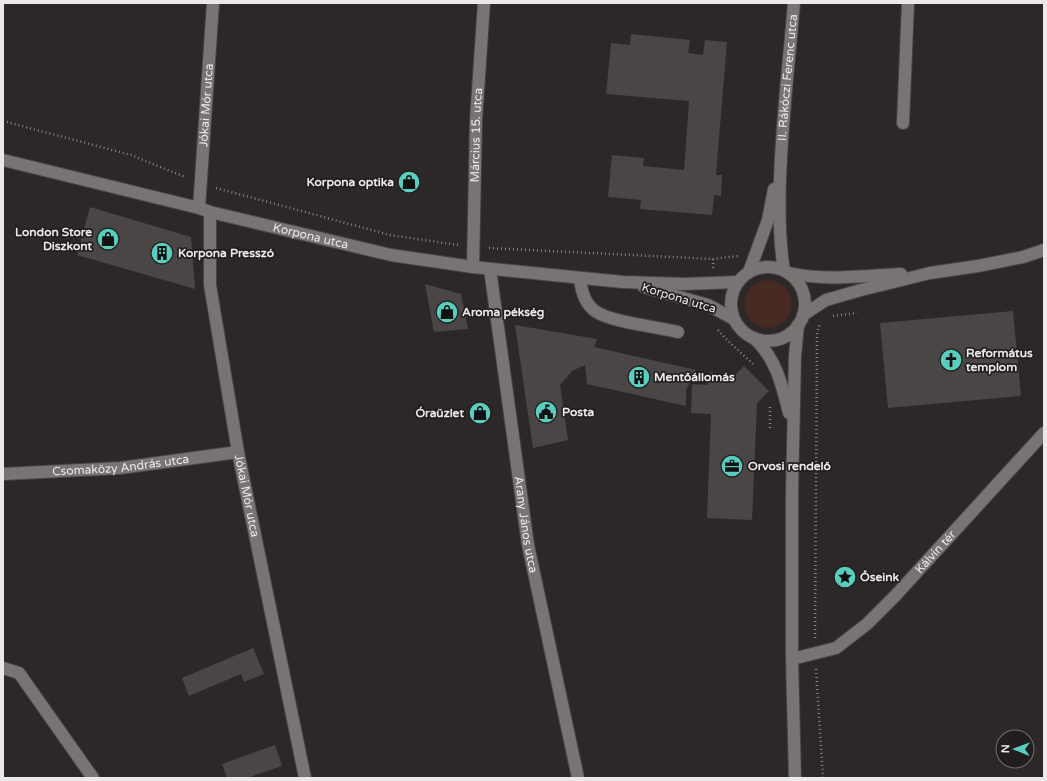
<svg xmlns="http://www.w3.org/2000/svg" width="1047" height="781" font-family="'Varela Round',sans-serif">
  <rect width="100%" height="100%" fill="#2b2827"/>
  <circle fill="#472a24" cx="768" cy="304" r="24"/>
  <g fill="#4a4645">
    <polygon points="631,34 690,40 688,53 703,55 705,40 727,42 716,175 722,175 721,196 714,195 712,215 640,209 641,200 608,197 612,155 644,158 643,166 684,170 689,101 606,94 611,43 630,45"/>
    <polygon points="90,207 191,237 195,289 77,255"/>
    <polygon points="425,284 461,294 468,329 434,332"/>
    <polygon points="1013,311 1021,396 888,408 880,323"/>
    <polygon points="515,325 597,339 592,352 594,347 696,370 686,390 686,406 587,384 585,365 572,371 560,385 568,440 533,448"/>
    <polygon points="744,366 769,391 757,403 752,520 707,518 711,414 691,413 692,384 707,385 710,372 732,378"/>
    <polygon points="253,648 264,674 244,682 241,674 189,696 182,678"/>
    <polygon points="275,745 282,766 247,778 227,778 222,764"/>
  </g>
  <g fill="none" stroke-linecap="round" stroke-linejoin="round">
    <g stroke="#484444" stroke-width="14">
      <path id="lane" d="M 580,278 C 581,290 584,303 595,311 C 610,322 658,327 678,332"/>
    </g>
    <g stroke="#484444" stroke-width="14">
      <g id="street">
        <polyline points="903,123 908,3"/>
        <path id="s1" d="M 199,208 L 213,3"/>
        <path id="s2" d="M 210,212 L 210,285 L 238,452 L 305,778"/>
        <path id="s3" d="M 473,267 L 476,120 L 484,3"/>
        <path id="s4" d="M 490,269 L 528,545 L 578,778"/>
        <path id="s5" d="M 784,270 C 779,241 779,209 780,179 C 782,120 789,62 794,3"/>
        <polyline points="749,272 768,220 774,189"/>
        <path d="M 788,273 C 826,281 863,276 901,274"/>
        <polyline points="803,315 826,300 861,290 930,273 978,266 1023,257 1044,250"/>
        <path id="s6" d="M 3,474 L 120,468 L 238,452"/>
        <path id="s7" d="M 792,659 L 836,648 L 867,624 L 895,596 L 1044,433"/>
        <polyline points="3,668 19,673 93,778"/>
      </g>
    </g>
    <g stroke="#484444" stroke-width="14">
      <g id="secondary">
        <path id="s8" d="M 3,160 L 199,208 L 210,212 L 391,255 L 473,267 L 623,282 L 684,284 L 738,282"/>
        <circle cx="768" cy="304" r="37"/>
        <polyline points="644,287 708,305 734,319"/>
        <path d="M 754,338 C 776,358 782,385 789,413"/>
        <polyline points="795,778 792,659 792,492 795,356 798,325"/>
      </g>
    </g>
    <g stroke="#878483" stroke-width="2.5" stroke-dasharray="1 3" stroke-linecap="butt">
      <polyline points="3,121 131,155 185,177"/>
      <polyline points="216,188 390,235 458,245"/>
      <polyline points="489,248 713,259 738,256"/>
      <polyline points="713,268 713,259"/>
      <polyline points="833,316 857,313"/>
      <polyline points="718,330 725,338 753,364"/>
      <polyline points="770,428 770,407"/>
      <polyline points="815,638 817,333 820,323"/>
      <polyline points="816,669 823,778"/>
    </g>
    <use href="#lane" stroke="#787473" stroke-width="12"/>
    <use href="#street" stroke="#787473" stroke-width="12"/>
    <use href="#secondary" stroke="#787473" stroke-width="12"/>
  </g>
  <defs>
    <g id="shop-disc" transform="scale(1.15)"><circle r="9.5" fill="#59cebf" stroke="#221e1d"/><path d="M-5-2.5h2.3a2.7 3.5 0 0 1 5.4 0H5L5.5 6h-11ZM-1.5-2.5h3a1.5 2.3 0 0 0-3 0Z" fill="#111"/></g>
    <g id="building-disc" transform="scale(1.15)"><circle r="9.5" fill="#59cebf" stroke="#221e1d"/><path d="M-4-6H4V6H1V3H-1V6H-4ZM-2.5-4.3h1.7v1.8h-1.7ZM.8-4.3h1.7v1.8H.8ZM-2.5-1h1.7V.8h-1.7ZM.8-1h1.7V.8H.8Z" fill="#111"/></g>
    <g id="church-disc" transform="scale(1.15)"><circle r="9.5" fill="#59cebf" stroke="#221e1d"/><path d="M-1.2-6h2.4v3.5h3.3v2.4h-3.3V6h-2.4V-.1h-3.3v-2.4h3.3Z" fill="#111"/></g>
    <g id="civic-disc" transform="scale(1.15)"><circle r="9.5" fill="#59cebf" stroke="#221e1d"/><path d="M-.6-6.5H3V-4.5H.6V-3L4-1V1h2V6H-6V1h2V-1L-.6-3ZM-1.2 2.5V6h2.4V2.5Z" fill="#111"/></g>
    <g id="office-disc" transform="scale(1.15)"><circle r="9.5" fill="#59cebf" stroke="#221e1d"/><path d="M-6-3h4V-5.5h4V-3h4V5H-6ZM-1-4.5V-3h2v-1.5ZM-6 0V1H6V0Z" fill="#111"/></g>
    <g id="sight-disc" transform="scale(1.15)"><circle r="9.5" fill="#59cebf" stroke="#221e1d"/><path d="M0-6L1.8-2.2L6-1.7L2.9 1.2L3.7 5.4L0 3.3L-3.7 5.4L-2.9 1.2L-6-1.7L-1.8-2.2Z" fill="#111"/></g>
  </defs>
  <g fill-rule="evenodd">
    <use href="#shop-disc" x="409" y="182"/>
    <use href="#shop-disc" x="108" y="239"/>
    <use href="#building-disc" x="162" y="253"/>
    <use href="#shop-disc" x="447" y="312"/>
    <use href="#church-disc" x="951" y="360"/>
    <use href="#building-disc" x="639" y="377"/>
    <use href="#civic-disc" x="546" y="412"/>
    <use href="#shop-disc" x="480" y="413"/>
    <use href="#office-disc" x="732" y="466"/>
    <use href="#sight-disc" x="845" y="577"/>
  </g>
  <g text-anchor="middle" stroke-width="3.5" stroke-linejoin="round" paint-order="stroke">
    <g font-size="12" fill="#ebe9e8" stroke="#221e1d">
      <text dy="4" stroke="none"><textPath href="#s5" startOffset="193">II. Rákóczi Ferenc utca</textPath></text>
      <text dy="4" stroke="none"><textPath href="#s1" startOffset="103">Jókai Mór utca</textPath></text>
      <text dy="4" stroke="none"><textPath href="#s3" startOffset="132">Március 15. utca</textPath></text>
      <text dy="4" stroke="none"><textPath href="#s8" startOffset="317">Korpona utca</textPath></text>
      <text transform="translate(679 298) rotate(17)" y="4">Korpona utca</text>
      <text dy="4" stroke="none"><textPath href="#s6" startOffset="118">Csomaközy András utca</textPath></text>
      <text dy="4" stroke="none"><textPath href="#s2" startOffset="287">Jókai Mór utca</textPath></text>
      <text dy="4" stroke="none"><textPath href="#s4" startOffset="258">Arany János utca</textPath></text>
      <text dy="4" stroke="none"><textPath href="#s7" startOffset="184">Kálvin tér</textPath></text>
    </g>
    <g font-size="12" font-weight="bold" fill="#ebe9e8" stroke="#221e1d" text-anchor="start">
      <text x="394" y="186" text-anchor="end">Korpona optika</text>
      <text x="92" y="236" text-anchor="end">London Store<tspan x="92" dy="14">Diszkont</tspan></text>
      <text x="178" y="257">Korpona Presszó</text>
      <text x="462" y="316">Aroma pékség</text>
      <text x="966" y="357">Református<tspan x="966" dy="14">templom</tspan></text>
      <text x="654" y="381">Mentőállomás</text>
      <text x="562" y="416">Posta</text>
      <text x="464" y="417" text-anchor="end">Óraüzlet</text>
      <text x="748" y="470">Orvosi rendelő</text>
      <text x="860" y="581">Őseink</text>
    </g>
  </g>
  <rect width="1047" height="781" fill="none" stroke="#ebe9e8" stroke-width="8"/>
  <g transform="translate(1015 749) rotate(271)"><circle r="19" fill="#221e1d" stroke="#726f6e"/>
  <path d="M0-3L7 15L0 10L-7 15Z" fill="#59cebf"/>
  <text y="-6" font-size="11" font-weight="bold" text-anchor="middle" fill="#ebe9e8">N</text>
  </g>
</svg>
